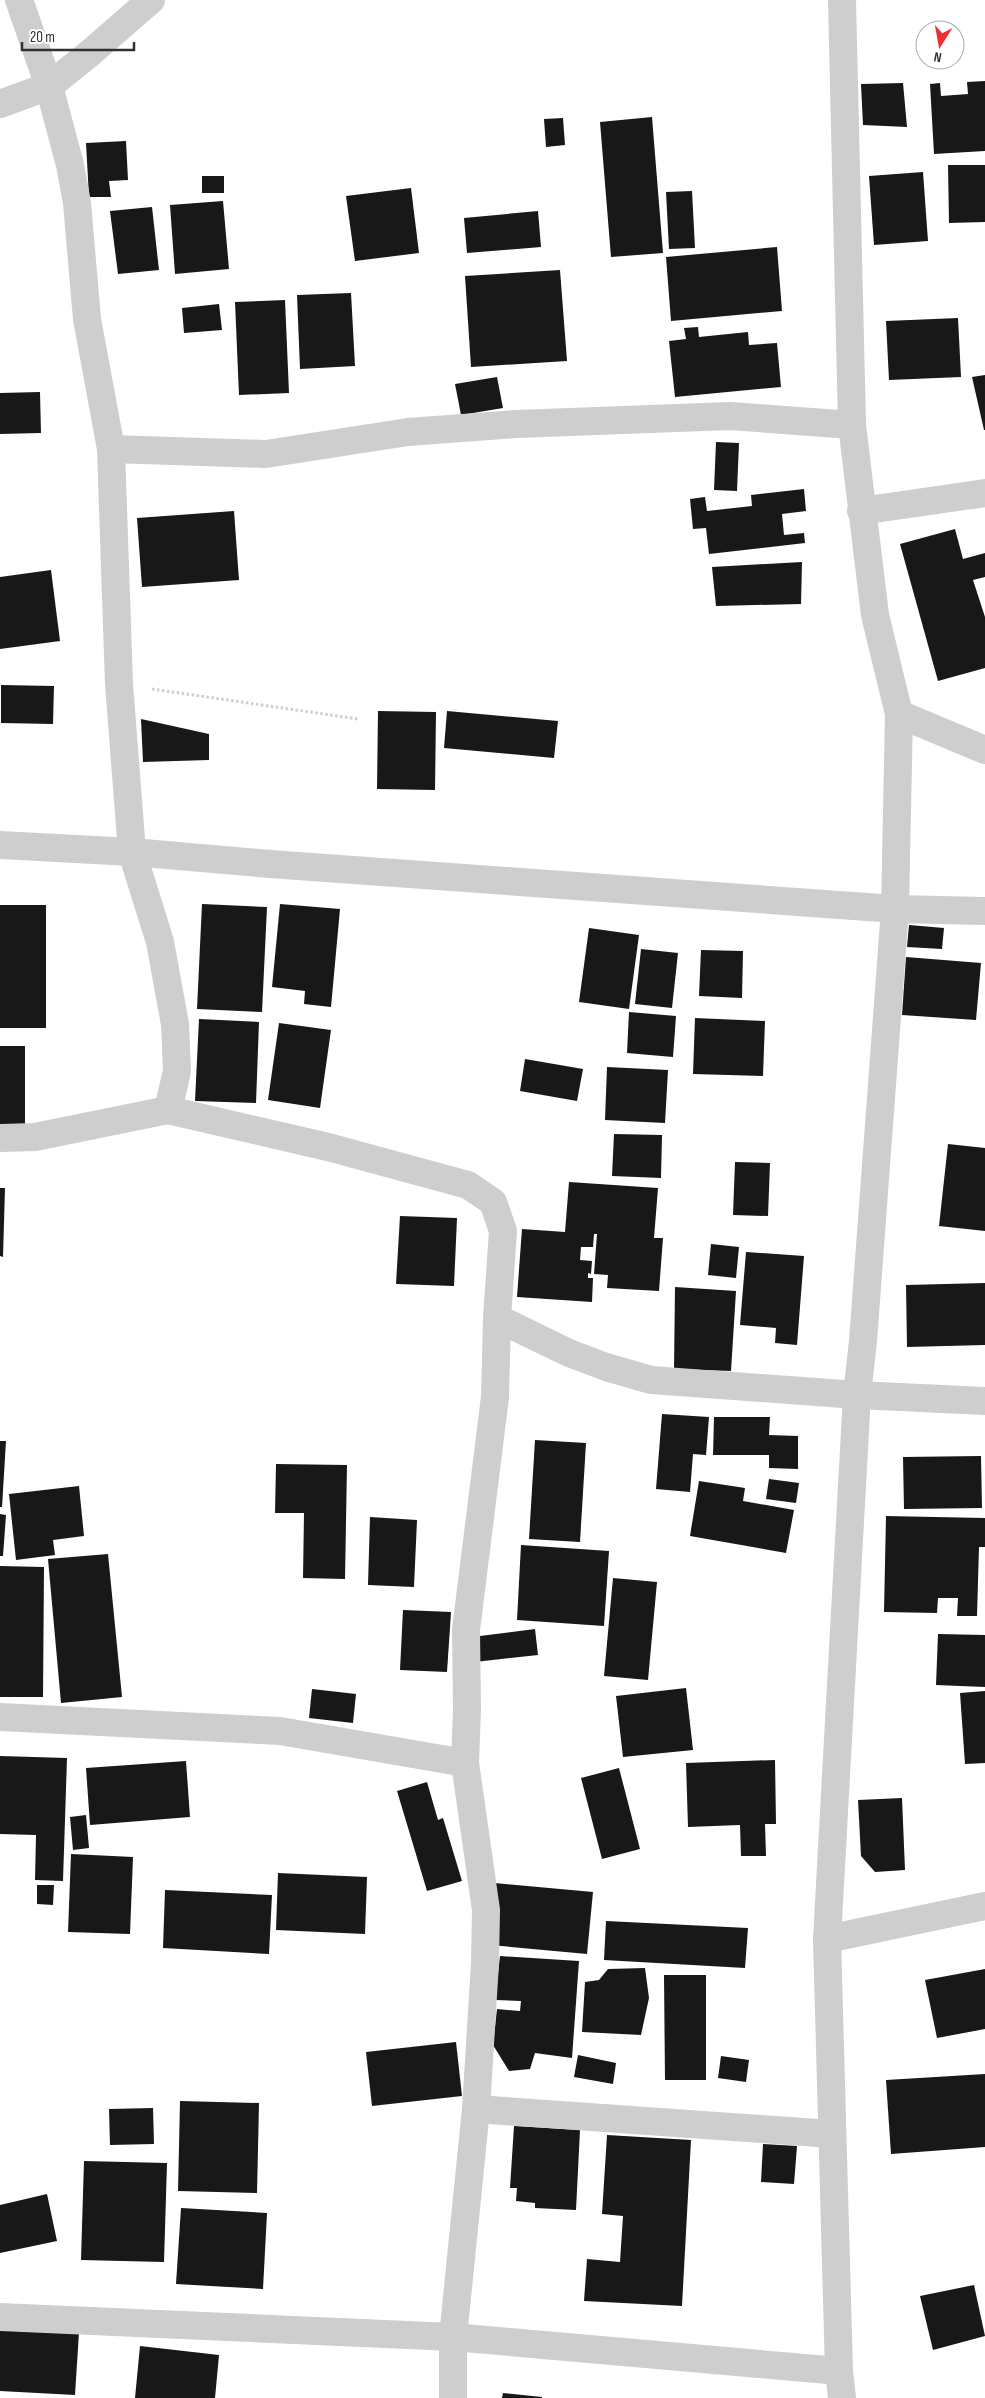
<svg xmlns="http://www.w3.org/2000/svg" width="985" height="2398" font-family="'Sofia Sans Condensed',sans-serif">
  <rect width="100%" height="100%" fill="#fff"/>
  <g fill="#181818">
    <polygon points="985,81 985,151 934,154 930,84 940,83 941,96 968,94 967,82"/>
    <polygon points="903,83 907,127 863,125 861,84"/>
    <polygon points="652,117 663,253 611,257 600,122"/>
    <polygon points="563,118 565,145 546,147 544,119"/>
    <polygon points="126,141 128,180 109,181 111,197 89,197 86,143"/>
    <polygon points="948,165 985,165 985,222 949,223"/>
    <polygon points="923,172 928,241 874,245 869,176"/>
    <rect x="202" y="176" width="22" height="17"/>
    <polygon points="411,188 419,253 355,261 346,196"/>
    <polygon points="692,191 695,248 669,249 666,192"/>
    <polygon points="223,201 229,269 175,274 170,205"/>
    <polygon points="152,207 159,270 118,274 110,211"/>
    <polygon points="538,211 541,247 467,253 464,218"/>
    <polygon points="777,247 782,311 671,321 666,257"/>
    <polygon points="560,270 567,361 471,367 465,276"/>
    <polygon points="351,293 355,366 300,369 297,295"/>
    <polygon points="285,300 289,393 239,395 235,302"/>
    <polygon points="219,304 222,330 184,333 182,308"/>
    <polygon points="958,318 961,377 889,380 886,321"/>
    <polygon points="698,327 699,337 748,332 749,345 777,343 781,387 675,397 669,341 686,339 684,328"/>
    <polygon points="985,375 985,430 984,430 972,377"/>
    <polygon points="497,377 503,408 461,415 455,384"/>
    <polygon points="40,392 41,433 0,434 0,393"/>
    <polygon points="716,442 739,443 737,491 714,490"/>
    <polygon points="804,489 806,511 782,514 784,535 804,533 805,543 709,554 706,528 693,529 690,499 705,497 707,511 752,506 751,495"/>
    <polygon points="234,511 239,580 142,587 137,518"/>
    <polygon points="955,529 963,559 985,553 985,577 973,580 985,617 985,668 938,681 900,544"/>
    <polygon points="802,562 801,604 716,606 712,567"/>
    <polygon points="51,570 60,641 0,649 0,577"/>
    <polygon points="1,685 54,686 53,724 1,723"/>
    <polygon points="378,711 436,712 435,790 377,789"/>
    <polygon points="447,711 558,721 554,758 444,748"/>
    <polygon points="141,719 209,734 209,760 143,762"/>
    <polygon points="202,904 267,907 262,1012 197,1009"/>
    <polygon points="280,904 340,909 331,1007 304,1004 305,991 272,987"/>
    <rect x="0" y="905" width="46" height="123"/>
    <polygon points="909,925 944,928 942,949 907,947"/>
    <polygon points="589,928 639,935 629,1009 579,1002"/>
    <polygon points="641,949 678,953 672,1008 635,1004"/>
    <polygon points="701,950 743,951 742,998 699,996"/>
    <polygon points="906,957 981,963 976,1020 902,1015"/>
    <polygon points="629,1012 676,1016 673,1057 627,1053"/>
    <polygon points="695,1018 765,1021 763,1076 693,1074"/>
    <polygon points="199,1019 259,1022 256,1103 195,1101"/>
    <polygon points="279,1023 331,1030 320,1108 268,1100"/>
    <rect x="0" y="1046" width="25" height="80"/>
    <polygon points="525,1059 583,1069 577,1101 520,1091"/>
    <polygon points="607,1067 668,1070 665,1123 605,1120"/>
    <polygon points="614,1134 662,1135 661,1178 612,1176"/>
    <polygon points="948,1144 985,1148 985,1231 939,1226"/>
    <polygon points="735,1162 770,1163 768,1216 733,1215"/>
    <polygon points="569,1182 658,1188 654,1238 663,1238 659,1291 607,1288 608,1275 594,1274 597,1234 594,1234 593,1247 581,1247 580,1260 592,1261 591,1274 588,1273 588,1278 593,1278 592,1302 517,1297 522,1229 565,1232"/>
    <polygon points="0,1188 5,1188 3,1257 0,1256"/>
    <polygon points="400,1216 457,1218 454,1286 396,1284"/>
    <polygon points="711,1244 739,1247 736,1278 708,1275"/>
    <polygon points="746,1252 804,1256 797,1345 775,1343 776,1328 740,1325"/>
    <polygon points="985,1283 985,1345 907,1347 906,1285"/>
    <polygon points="675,1287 736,1291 731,1371 674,1369"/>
    <polygon points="662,1414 709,1417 706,1455 693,1454 690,1492 656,1489"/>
    <polygon points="714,1417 770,1417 769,1435 798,1436 798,1469 769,1468 769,1455 713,1455"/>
    <polygon points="535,1440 586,1443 580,1542 529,1539"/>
    <polygon points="0,1441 6,1441 2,1507 0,1507"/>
    <polygon points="981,1456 982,1508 904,1509 903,1457"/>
    <polygon points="276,1464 347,1465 345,1579 303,1578 304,1513 275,1513"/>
    <polygon points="769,1479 799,1483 796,1503 766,1499"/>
    <polygon points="699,1481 745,1488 743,1501 794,1510 786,1553 690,1536"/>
    <polygon points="79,1486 84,1536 53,1540 55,1555 16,1560 9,1494"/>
    <polygon points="0,1514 6,1515 3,1556 0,1556"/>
    <polygon points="886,1516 985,1518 985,1547 979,1547 977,1616 957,1616 958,1598 938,1598 937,1613 884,1612"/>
    <polygon points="370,1517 417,1520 414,1587 368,1585"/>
    <polygon points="521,1545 609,1551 604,1626 517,1620"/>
    <polygon points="108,1554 122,1697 61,1703 48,1559"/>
    <polygon points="0,1566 44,1567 43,1697 0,1697"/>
    <polygon points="613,1578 657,1582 648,1680 604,1676"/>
    <polygon points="403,1610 451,1612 447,1672 400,1670"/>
    <polygon points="535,1629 538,1655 475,1662 472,1637"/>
    <polygon points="938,1634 985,1635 985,1687 936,1685"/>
    <polygon points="686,1688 693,1750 623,1757 616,1696"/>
    <polygon points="312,1689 356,1694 353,1723 309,1718"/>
    <polygon points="985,1691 985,1763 965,1764 960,1693"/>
    <polygon points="0,1756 67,1758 63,1881 35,1880 36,1835 0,1834"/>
    <polygon points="775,1760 776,1824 765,1824 766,1856 741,1856 740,1825 688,1827 686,1763"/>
    <polygon points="186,1761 190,1817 90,1825 86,1768"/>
    <polygon points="619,1768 640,1849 602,1859 581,1778"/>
    <polygon points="427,1782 438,1820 443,1818 462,1881 427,1891 397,1791"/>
    <polygon points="902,1798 905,1870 875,1872 861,1856 858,1800"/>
    <polygon points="86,1815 89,1848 73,1850 70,1817"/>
    <polygon points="71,1854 133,1857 130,1934 68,1932"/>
    <polygon points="278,1873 367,1877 365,1934 276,1930"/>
    <polygon points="495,1883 593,1892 587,1954 490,1945"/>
    <polygon points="37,1885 54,1885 53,1905 37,1904"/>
    <polygon points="165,1890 272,1895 269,1954 163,1948"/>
    <polygon points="606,1921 748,1928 745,1968 604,1960"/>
    <polygon points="500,1956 579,1961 572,2058 535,2053 530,2069 509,2071 493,2045 497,2009 520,2011 521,2001 495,2000"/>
    <polygon points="645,1968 649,1998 641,2035 582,2032 585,1982 599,1980 608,1969"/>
    <polygon points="985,1969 985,2029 937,2038 925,1980"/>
    <polygon points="664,1975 706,1975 706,2080 665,2080"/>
    <polygon points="456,2042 462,2096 372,2106 366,2052"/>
    <polygon points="578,2055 616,2063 613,2084 574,2077"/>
    <polygon points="721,2056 749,2060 746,2082 718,2078"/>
    <polygon points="985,2074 985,2147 891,2154 886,2080"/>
    <polygon points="180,2101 259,2103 257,2193 178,2191"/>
    <polygon points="153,2108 154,2144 110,2145 109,2109"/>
    <polygon points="514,2126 580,2130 576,2210 535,2208 535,2203 516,2201 517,2188 510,2188"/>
    <polygon points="607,2135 691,2140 682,2306 584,2301 587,2259 620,2262 623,2216 602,2214"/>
    <polygon points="763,2144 797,2146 794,2184 761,2182"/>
    <polygon points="84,2161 167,2163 164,2262 81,2260"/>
    <polygon points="47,2194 57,2241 0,2253 0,2205"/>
    <polygon points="181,2208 267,2213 263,2289 176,2284"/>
    <polygon points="974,2285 985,2336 933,2350 920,2296"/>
    <polygon points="0,2327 79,2332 75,2395 0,2391"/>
    <polygon points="140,2346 219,2355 215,2398 135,2398"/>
    <polygon points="503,2393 542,2397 542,2398 502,2398"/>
  </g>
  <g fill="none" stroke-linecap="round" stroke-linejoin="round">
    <polyline stroke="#cecece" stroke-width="3" stroke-dasharray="2.5 2.5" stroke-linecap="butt" points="152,689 358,719"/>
    <g stroke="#cecece" stroke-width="28">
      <polyline points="19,0 49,86 70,165 77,203 87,319 111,449 119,684 132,852 160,942 175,1024 177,1071 168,1110"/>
      <polyline points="0,104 49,86 89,54 151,0"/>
      <polyline points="111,449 266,454 408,432 517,424 730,416 852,425"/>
      <polyline points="861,511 985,493"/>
      <polyline points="899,714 985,750"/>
      <polyline points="0,845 132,852 270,864 895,909 985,911"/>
      <polyline points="0,1138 35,1137 168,1110 328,1147 468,1185 493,1202 503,1231 497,1318 569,1353 606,1367 651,1380 857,1395 985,1401"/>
      <polyline points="0,1717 280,1731 465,1763 467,1709 466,1630 495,1397 497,1318"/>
      <polyline points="827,1939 985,1906"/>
      <polyline points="476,2109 832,2134"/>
      <polyline points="0,2317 453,2337 839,2371"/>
      <polyline points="453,2398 453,2337 476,2109 485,1963 486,1910 465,1763"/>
      <polyline points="842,2398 839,2371 827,1939 857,1395 863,1341 895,909 899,714 875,615 852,425 842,0"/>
    </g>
  </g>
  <g transform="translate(940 45) rotate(191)"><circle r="24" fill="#ffffff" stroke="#adadad"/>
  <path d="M0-4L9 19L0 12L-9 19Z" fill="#ed2f2e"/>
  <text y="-8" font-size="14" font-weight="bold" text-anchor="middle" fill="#313131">N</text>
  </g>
  <path d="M22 42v8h112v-8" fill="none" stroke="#313131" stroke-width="2.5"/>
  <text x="30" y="42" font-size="15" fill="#313131" stroke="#ffffff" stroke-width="4" paint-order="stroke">20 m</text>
</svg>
